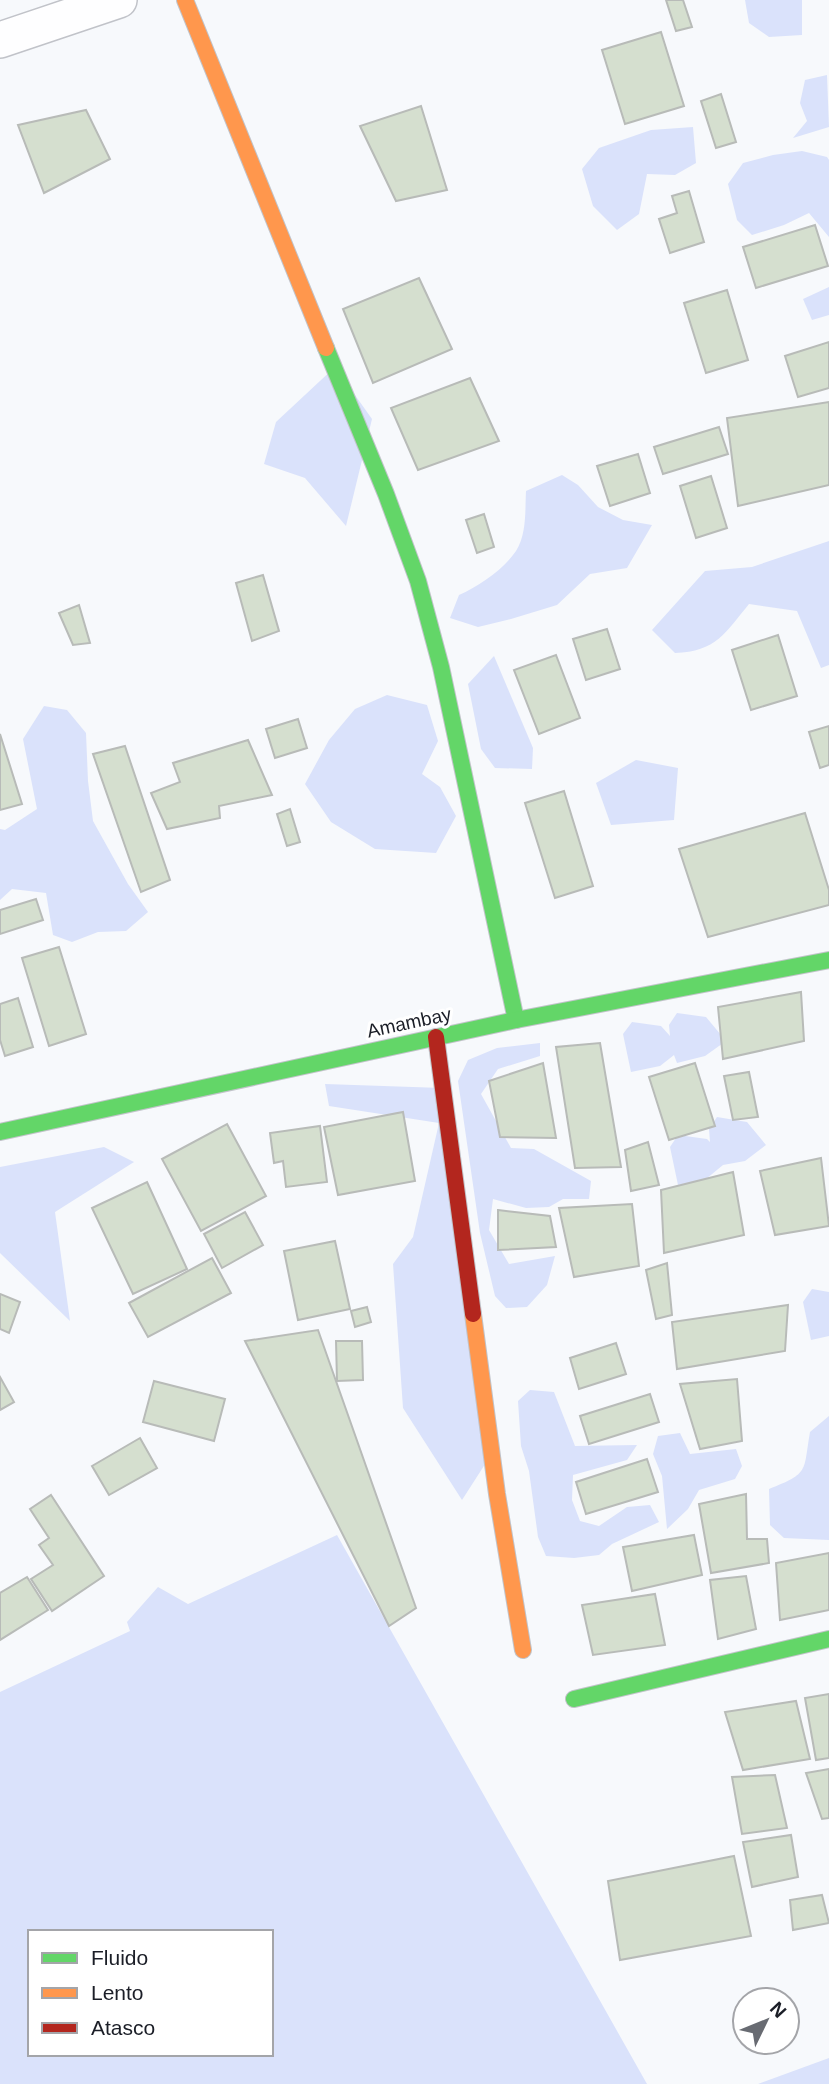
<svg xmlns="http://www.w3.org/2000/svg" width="829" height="2084" font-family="Arial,sans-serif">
  <rect width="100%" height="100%" fill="#f7f9fc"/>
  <g fill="#dae2fb" fill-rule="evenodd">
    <polygon points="745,0 802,0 802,35 769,37 749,23"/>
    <polygon points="827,75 829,127 793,138 807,121 800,103 805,80"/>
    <polygon points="693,127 696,163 675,175 647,174 639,214 617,230 593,206 582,169 599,148 651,130"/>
    <polygon points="802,151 827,157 829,160 829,237 809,213 784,225 752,235 737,220 728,184 743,163 773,155"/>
    <polygon points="829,287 829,315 812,320 803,299"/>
    <polygon points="335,367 372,419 346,526 305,478 264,464 276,422"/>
    <path d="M 562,475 L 578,485 L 598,507 L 623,520 L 652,525 L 627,568 L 590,574 L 557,605 L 511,619 L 478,627 L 450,618 L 459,595 C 479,586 503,570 516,551 C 527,534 525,509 526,491 Z"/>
    <path d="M 829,541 L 829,665 L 821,668 L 797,611 L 749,604 C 726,632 716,652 675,653 L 652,630 L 705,571 L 752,567 Z"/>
    <polygon points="494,656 533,748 532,769 495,768 481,749 468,684"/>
    <polygon points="387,695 427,705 438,741 422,774 440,787 456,816 436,853 375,849 331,822 305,784 329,740 355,709"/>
    <polygon points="44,706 67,710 86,733 88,781 93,821 128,884 148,912 126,931 98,932 72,942 53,935 46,893 12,889 0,900 0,829 5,830 37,809 23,739"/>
    <polygon points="636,760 678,768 674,820 611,825 596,783"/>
    <polygon points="677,1013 706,1017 726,1041 705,1056 677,1063 674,1055 660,1066 631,1072 623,1034 632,1022 661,1026 670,1036 669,1025"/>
    <polygon points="540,1043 540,1056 498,1069 481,1094 511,1148 534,1149 591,1181 589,1199 563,1199 549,1207 526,1208 493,1199 489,1230 509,1264 555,1256 547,1285 527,1307 506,1308 495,1296 480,1233 458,1081 468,1060 497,1048"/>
    <polygon points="325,1084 442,1088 489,1458 462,1500 403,1408 393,1264 413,1237 439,1123 329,1106"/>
    <polygon points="717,1117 747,1122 766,1145 745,1161 723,1165 706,1179 678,1185 670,1147 678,1135 707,1139 710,1142 709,1129"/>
    <polygon points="104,1147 134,1162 55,1212 70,1321 0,1253 0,1167"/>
    <polygon points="812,1289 829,1292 829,1336 811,1340 803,1302"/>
    <polygon points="530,1390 554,1392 575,1446 637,1445 627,1460 573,1475 572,1500 580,1521 599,1526 627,1507 650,1505 659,1522 612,1544 599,1555 574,1558 546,1556 538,1537 529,1471 521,1446 518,1401"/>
    <path d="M 829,1416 L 829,1540 L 784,1538 L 770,1525 L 769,1489 C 810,1473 803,1472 810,1432 Z"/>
    <polygon points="680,1433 690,1454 736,1449 742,1466 735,1479 699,1490 688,1509 667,1529 662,1476 653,1454 658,1436"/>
    <path d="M 337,1535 L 647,2084 L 0,2084 L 0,1692 L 130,1631 L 127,1622 L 158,1587 L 188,1604 ZM 30,1932 L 271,1932 L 271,2054 L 30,2054 Z"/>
    <polygon points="829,2058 829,2084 758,2084"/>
  </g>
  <g fill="#d5dfcf" stroke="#b8bbb8" stroke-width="2">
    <polygon points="666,0 683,0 692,27 676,31"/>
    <polygon points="661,32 684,106 625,124 602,50"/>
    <polygon points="721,94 736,142 716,148 701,101"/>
    <polygon points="421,106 447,190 396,201 360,126"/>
    <polygon points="86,110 110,159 44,193 18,125"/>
    <polygon points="689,191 704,242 670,253 659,219 677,213 672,196"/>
    <polygon points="815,225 828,266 756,288 743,247"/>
    <polygon points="419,278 452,349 373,383 343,309"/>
    <polygon points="727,290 748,360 706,373 684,303"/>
    <polygon points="829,342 829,388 798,397 785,356"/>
    <polygon points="470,378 499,441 418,470 391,408"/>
    <polygon points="829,402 829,485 738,506 727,418"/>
    <polygon points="719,427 728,454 663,474 654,447"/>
    <polygon points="638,454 650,493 610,506 597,466"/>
    <polygon points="711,476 727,528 696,538 680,486"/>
    <polygon points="484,514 494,547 477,553 466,520"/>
    <polygon points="263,575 279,631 252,641 236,583"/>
    <polygon points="79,605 90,643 73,645 59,613"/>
    <polygon points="607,629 620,669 586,680 573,639"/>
    <polygon points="778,635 797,696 751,710 732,650"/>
    <polygon points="556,655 580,718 539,734 514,670"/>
    <polygon points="298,719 307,748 275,758 266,729"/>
    <polygon points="829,726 829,765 820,768 809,732"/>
    <polygon points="0,734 22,804 0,810"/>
    <polygon points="248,740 272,795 219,806 220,818 167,829 151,793 180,782 173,763"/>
    <polygon points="125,746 170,880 141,892 93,754"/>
    <polygon points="564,791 593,886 555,898 525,803"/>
    <polygon points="290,809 300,842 287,846 277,814"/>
    <polygon points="805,813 829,890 829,905 708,937 679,849"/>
    <polygon points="36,899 43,920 0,934 0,910"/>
    <polygon points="59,947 86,1034 49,1046 22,958"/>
    <polygon points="801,992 804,1041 723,1059 718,1007"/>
    <polygon points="18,998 33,1047 5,1056 0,1040 0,1004"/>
    <polygon points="600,1043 621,1167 575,1168 556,1047"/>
    <polygon points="543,1063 556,1138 500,1137 489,1081"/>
    <polygon points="695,1063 715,1126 669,1140 649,1077"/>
    <polygon points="749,1072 758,1117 733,1120 724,1076"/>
    <polygon points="403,1112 415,1181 338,1195 324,1127"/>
    <polygon points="227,1124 266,1196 201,1231 162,1159"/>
    <polygon points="320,1126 327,1182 286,1187 283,1161 274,1163 270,1133"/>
    <polygon points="648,1142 659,1185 631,1191 625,1150"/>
    <polygon points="821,1158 829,1226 775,1235 760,1171"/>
    <polygon points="733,1172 744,1235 664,1253 661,1190"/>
    <polygon points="147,1182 187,1269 133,1294 92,1208"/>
    <polygon points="632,1204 639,1266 574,1277 559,1208"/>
    <polygon points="498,1210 550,1216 556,1247 498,1250"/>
    <polygon points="245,1212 263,1245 222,1268 204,1234"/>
    <polygon points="335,1241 350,1309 298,1320 284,1251"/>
    <polygon points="212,1258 231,1293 148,1337 129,1303"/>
    <polygon points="667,1263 672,1315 656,1319 646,1270"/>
    <polygon points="0,1294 20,1302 9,1333 0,1329"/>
    <polygon points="788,1305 785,1351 677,1369 672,1322"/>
    <polygon points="367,1307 371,1322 355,1327 351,1311"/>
    <polygon points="318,1330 416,1608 389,1626 245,1341"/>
    <polygon points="336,1341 362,1341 363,1380 337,1381"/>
    <polygon points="616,1343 626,1374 579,1389 570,1358"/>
    <polygon points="0,1377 14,1402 0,1410"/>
    <polygon points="737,1379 742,1441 700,1449 680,1384"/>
    <polygon points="154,1381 225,1399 214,1441 143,1422"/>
    <polygon points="650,1394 659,1422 589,1444 580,1416"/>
    <polygon points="140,1438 157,1468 109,1495 92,1466"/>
    <polygon points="647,1459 658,1492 586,1514 576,1482"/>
    <polygon points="746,1494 747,1539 767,1539 769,1563 711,1573 699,1504"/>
    <polygon points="51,1495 104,1576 52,1611 31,1579 53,1565 39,1545 49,1538 30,1509"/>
    <polygon points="694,1535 702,1575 632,1591 623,1547"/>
    <polygon points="829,1553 829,1610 780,1620 776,1563"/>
    <polygon points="746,1576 756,1629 718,1639 710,1580"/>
    <polygon points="27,1577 48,1610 0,1640 0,1593"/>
    <polygon points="655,1594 665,1645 593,1655 582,1605"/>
    <polygon points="829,1694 829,1758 816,1760 805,1698"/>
    <polygon points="796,1701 810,1759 743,1770 725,1712"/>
    <polygon points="829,1769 829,1818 822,1819 806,1773"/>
    <polygon points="775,1775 787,1828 742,1834 732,1777"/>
    <polygon points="791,1835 798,1877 752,1887 743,1842"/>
    <polygon points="734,1856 751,1936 620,1960 608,1881"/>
    <polygon points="822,1895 829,1923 793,1930 790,1900"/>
  </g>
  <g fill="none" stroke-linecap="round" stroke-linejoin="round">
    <g stroke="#c1c3c9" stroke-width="38">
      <polyline id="street" points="0,40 119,0"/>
    </g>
    <g stroke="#c1c3c9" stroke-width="18">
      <g id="fast">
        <polyline points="326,348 386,494 418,581 441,667 516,1020"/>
        <polyline points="0,1132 516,1020 829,960"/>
        <polyline points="574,1699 829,1639"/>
      </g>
    </g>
    <g stroke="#c1c3c9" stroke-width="18">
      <g id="slow">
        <polyline points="185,0 326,348"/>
        <polyline points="473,1314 497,1494 523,1650"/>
      </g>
    </g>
    <g stroke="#c1c3c9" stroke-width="18">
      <polyline id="jam" points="436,1037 473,1314"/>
    </g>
    <use href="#street" stroke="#fefeff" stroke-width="35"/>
    <use href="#fast" stroke="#63d668" stroke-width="16"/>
    <use href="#slow" stroke="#ff974d" stroke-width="16"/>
    <use href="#jam" stroke="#b3261e" stroke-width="16"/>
  </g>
  <g text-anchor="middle" stroke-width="6" stroke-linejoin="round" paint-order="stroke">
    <g font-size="19" fill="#1b1e27" stroke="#fff">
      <text transform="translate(409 1022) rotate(-12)" y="7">Amambay</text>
    </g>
  </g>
  <rect x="28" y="1930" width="245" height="126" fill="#ffffff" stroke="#a4a5a9" stroke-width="2"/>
  <rect x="42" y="1953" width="35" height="10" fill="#63d668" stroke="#a4a5a9" stroke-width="2"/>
  <text x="91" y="1965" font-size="21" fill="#1b1e27">Fluido</text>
  <rect x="42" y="1988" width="35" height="10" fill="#ff974d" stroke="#a4a5a9" stroke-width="2"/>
  <text x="91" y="2000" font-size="21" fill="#1b1e27">Lento</text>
  <rect x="42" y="2023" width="35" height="10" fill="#b3261e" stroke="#a4a5a9" stroke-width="2"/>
  <text x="91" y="2035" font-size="21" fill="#1b1e27">Atasco</text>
  <g transform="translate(766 2021) rotate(47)"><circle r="33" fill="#ffffff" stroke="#a4a5a9" stroke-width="2"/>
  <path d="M0-5L12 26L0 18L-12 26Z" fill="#686b72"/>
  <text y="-10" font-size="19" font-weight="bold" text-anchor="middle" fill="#1b1e27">N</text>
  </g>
</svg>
